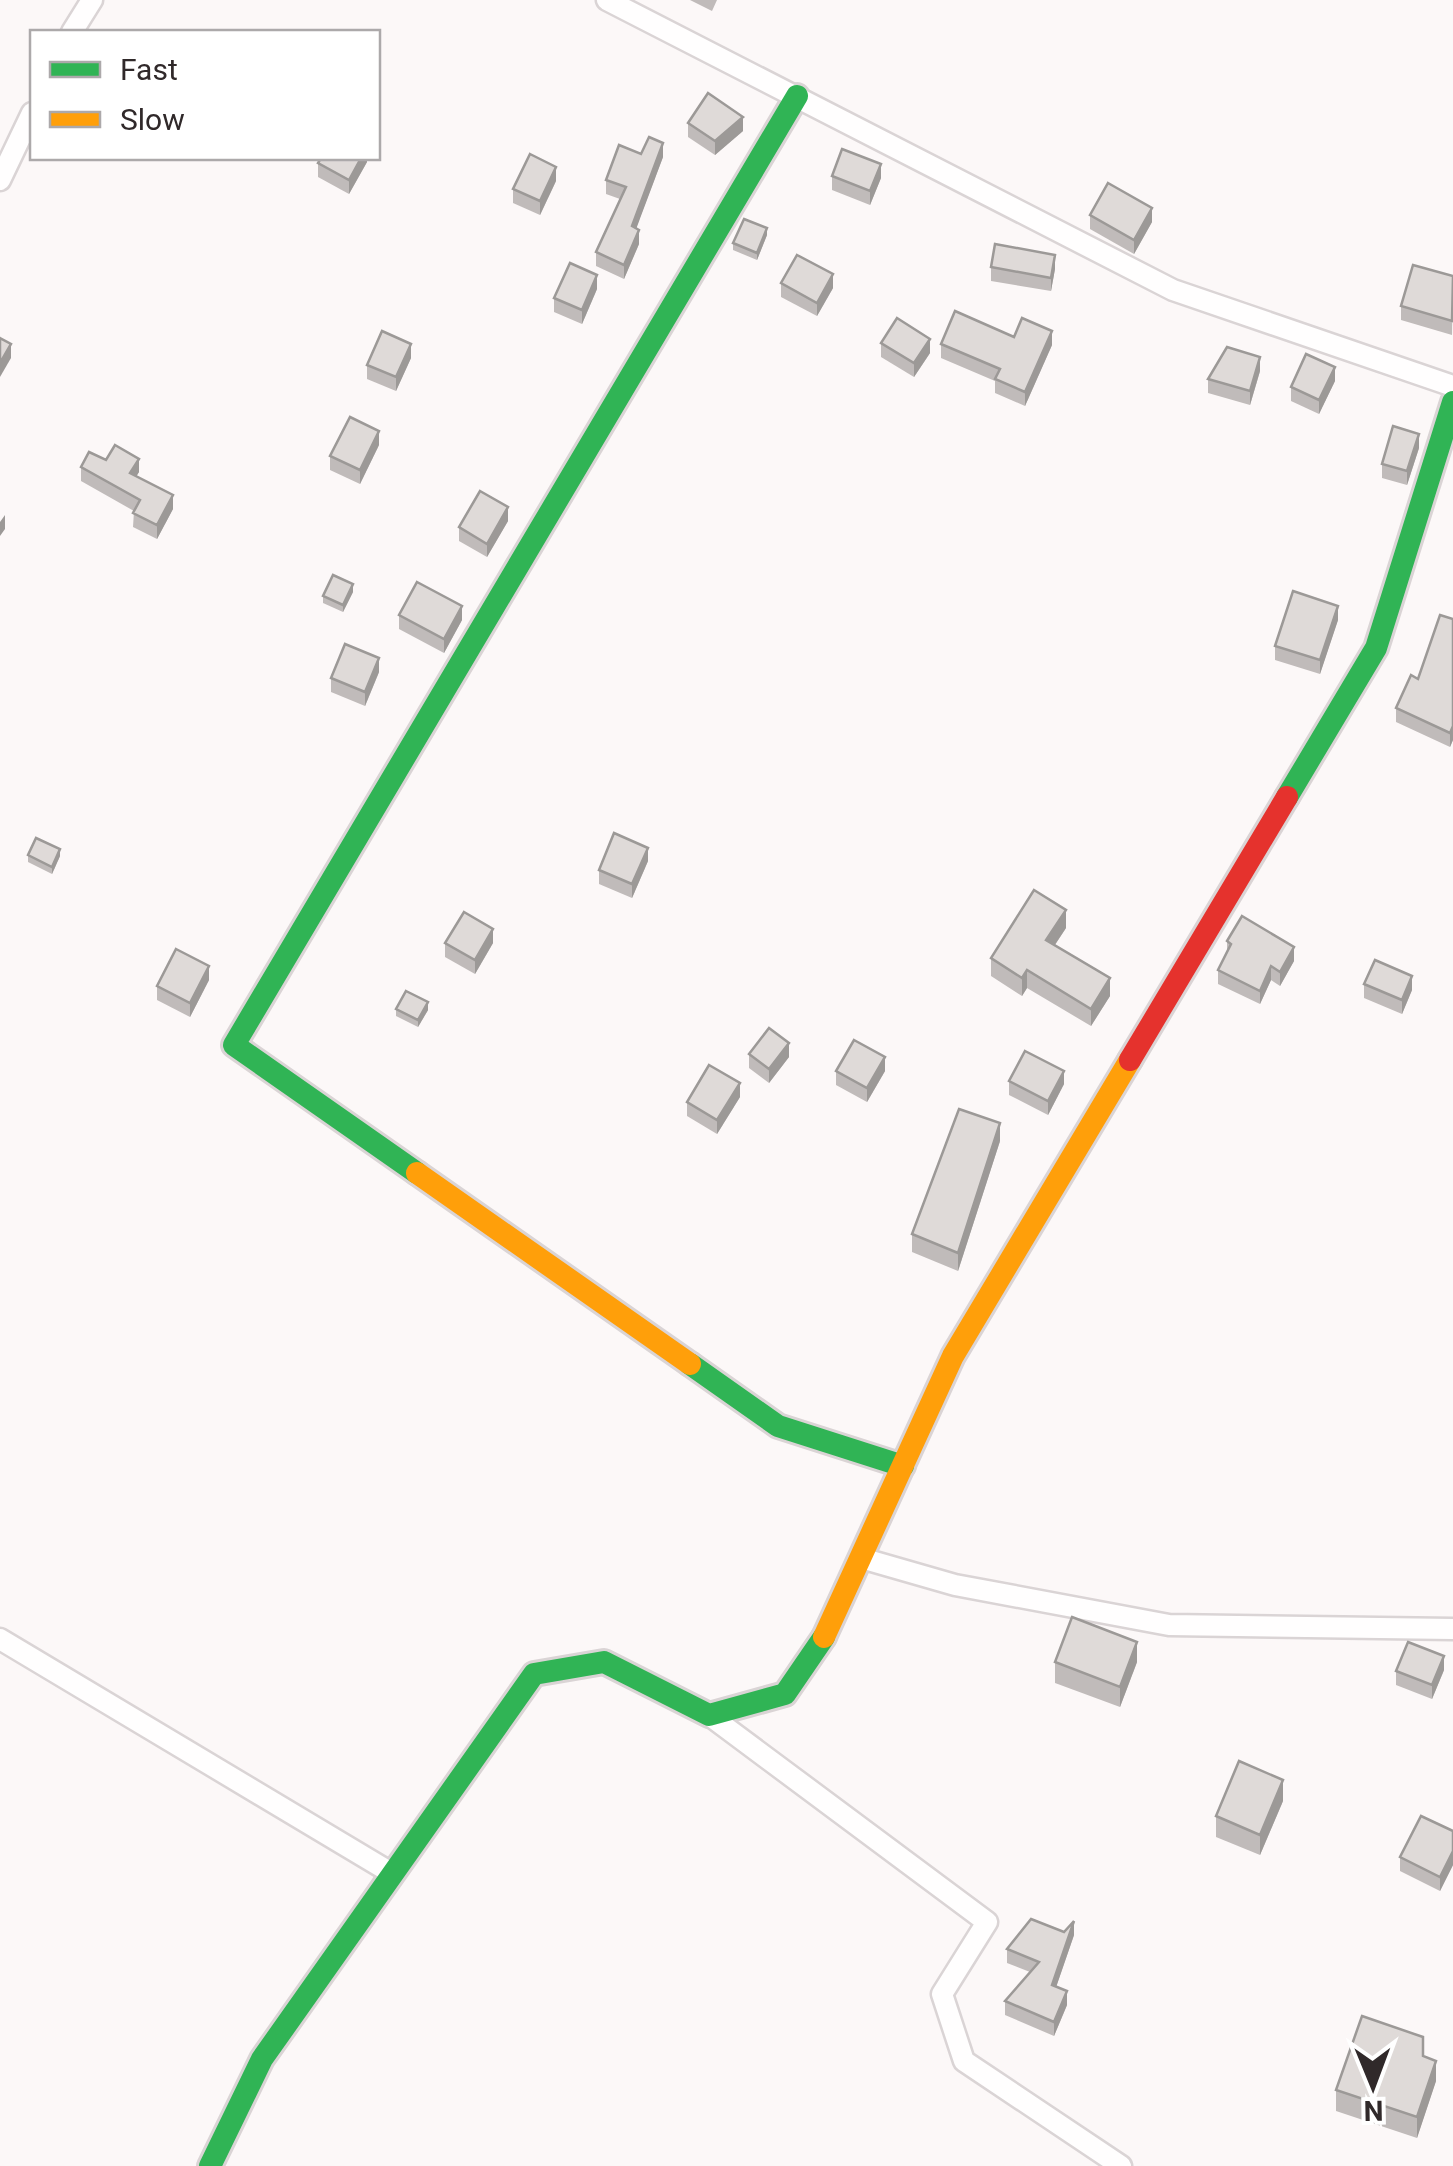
<svg xmlns="http://www.w3.org/2000/svg" width="1453" height="2166" font-family="Roboto,sans-serif">
  <rect width="100%" height="100%" fill="#fcf8f8"/>
  <g fill="none" stroke-linecap="round" stroke-linejoin="round">
    <g stroke="#dad4d5" stroke-width="25">
      <g id="street">
        <polyline points="607,0 1173,290 1453,386"/>
        <polyline points="72,32 92,0"/>
        <polyline points="0,180 32,113"/>
        <polyline points="861,1558 955,1585 1169,1625 1453,1629"/>
        <polyline points="0,1639 393,1874"/>
        <polyline points="709,1715 987,1922 942,1994 964,2061 1121,2166"/>
      </g>
    </g>
    <g stroke="#dad4d5" stroke-width="28">
      <g id="fast">
        <polyline points="1287,797 1376,648 1453,402"/>
        <polyline points="417,1173 234,1045 797,96"/>
        <polyline points="690,1364 778,1426 903,1466"/>
        <polyline points="210,2166 262,2059 534,1674 604,1662 709,1715 785,1694 824,1637"/>
      </g>
    </g>
    <g stroke="#dad4d5" stroke-width="28">
      <g id="slow">
        <polyline points="417,1173 690,1364"/>
        <polyline points="824,1637 953,1356 1130,1060"/>
      </g>
    </g>
    <g stroke="#dad4d5" stroke-width="28">
      <polyline id="jam" points="1130,1060 1287,797"/>
    </g>
    <use href="#street" stroke="#fffefe" stroke-width="20"/>
    <use href="#fast" stroke="#30b455" stroke-width="22"/>
    <use href="#slow" stroke="#ff9f0a" stroke-width="22"/>
    <use href="#jam" stroke="#e5322d" stroke-width="22"/>
  </g>
  <g fill="#c0bbba">
    <polygon points="690,0 717,0 712,11"/>
    <polygon points="688,123 743,131 715,155 688,137"/>
    <polygon points="641,154 663,157 636,228 639,244 624,279 596,266 596,252 620,199 606,194 606,180"/>
    <polygon points="367,158 367,162 349,194 318,177 318,163"/>
    <polygon points="832,176 881,178 870,205 832,190"/>
    <polygon points="556,181 540,215 513,203 513,189"/>
    <polygon points="1090,215 1152,222 1134,254 1090,229"/>
    <polygon points="767,235 757,260 733,250 733,243"/>
    <polygon points="991,267 1055,269 1051,291 991,281"/>
    <polygon points="1453,276 1452,335 1401,320 1401,306"/>
    <polygon points="781,283 833,288 817,316 781,297"/>
    <polygon points="597,289 582,324 554,312 554,298"/>
    <polygon points="1014,337 1052,345 1025,406 995,393 995,381 941,358 941,344"/>
    <polygon points="881,343 930,353 914,377 881,357"/>
    <polygon points="411,358 396,391 367,379 367,365"/>
    <polygon points="1260,371 1250,405 1208,393 1208,379"/>
    <polygon points="1335,381 1319,414 1291,401 1291,387"/>
    <polygon points="379,445 360,484 330,470 330,456"/>
    <polygon points="1419,448 1407,485 1382,478 1382,464"/>
    <polygon points="106,460 139,472 136,476 173,509 157,539 133,527 134,511 81,481 81,467"/>
    <polygon points="508,521 487,557 459,541 459,527"/>
    <polygon points="353,592 343,612 323,603 323,596"/>
    <polygon points="399,615 462,620 444,653 399,629"/>
    <polygon points="1453,619 1453,740 1450,747 1396,722 1396,708 1418,679"/>
    <polygon points="1338,620 1320,674 1275,660 1275,646"/>
    <polygon points="379,672 365,706 331,692 331,678"/>
    <polygon points="28,855 60,856 52,874 28,862"/>
    <polygon points="648,861 632,898 599,884 599,870"/>
    <polygon points="1066,928 1055,945 1110,996 1091,1026 1027,988 1022,996 991,976 991,958"/>
    <polygon points="1227,941 1294,961 1280,986 1271,980 1260,1004 1218,984 1218,970 1227,952"/>
    <polygon points="445,943 493,943 475,974 445,957"/>
    <polygon points="209,980 190,1017 157,1000 157,986"/>
    <polygon points="1364,984 1412,990 1402,1014 1364,998"/>
    <polygon points="396,1009 428,1010 418,1027 396,1016"/>
    <polygon points="749,1054 789,1057 769,1083 749,1068"/>
    <polygon points="836,1071 885,1071 867,1102 836,1085"/>
    <polygon points="1009,1081 1064,1084 1048,1115 1009,1095"/>
    <polygon points="740,1097 717,1134 687,1116 687,1102"/>
    <polygon points="1000,1141 958,1271 912,1252 912,1234"/>
    <polygon points="1055,1662 1137,1662 1120,1707 1055,1683"/>
    <polygon points="1444,1670 1432,1699 1396,1685 1396,1671"/>
    <polygon points="1283,1801 1260,1855 1216,1837 1216,1816"/>
    <polygon points="1453,1831 1453,1865 1440,1891 1400,1871 1400,1857"/>
    <polygon points="1074,1935 1056,1987 1067,2005 1054,2036 1005,2015 1005,2001 1030,1972 1007,1963 1007,1949"/>
    <polygon points="1423,2056 1436,2081 1417,2138 1336,2111 1336,2090"/>
  </g>
  <g fill="#9c9997">
    <polygon points="743,117 743,131 715,155 715,141"/>
    <polygon points="663,143 663,157 632,240 632,226"/>
    <polygon points="361,158 367,158 367,162 349,194 349,180"/>
    <polygon points="881,164 881,178 870,205 870,191"/>
    <polygon points="556,167 556,181 540,215 540,201"/>
    <polygon points="1152,208 1152,222 1134,254 1134,240"/>
    <polygon points="767,228 767,235 757,260 757,253"/>
    <polygon points="639,230 639,244 624,279 624,265"/>
    <polygon points="1055,255 1055,269 1051,291 1051,278"/>
    <polygon points="833,274 833,288 817,316 817,303"/>
    <polygon points="597,275 597,289 582,324 582,310"/>
    <polygon points="1052,331 1052,345 1025,406 1025,392"/>
    <polygon points="930,339 930,353 914,377 914,363"/>
    <polygon points="11,344 11,358 0,377 0,363"/>
    <polygon points="411,344 411,358 396,391 396,377"/>
    <polygon points="1260,357 1260,371 1250,405 1250,391"/>
    <polygon points="1335,367 1335,381 1319,414 1319,400"/>
    <polygon points="379,431 379,445 360,484 360,470"/>
    <polygon points="1419,434 1419,448 1407,485 1407,471"/>
    <polygon points="139,459 139,472 130,487 130,473"/>
    <polygon points="173,495 173,509 157,539 157,525"/>
    <polygon points="508,507 508,521 487,557 487,544"/>
    <polygon points="5,515 5,529 0,536 0,522"/>
    <polygon points="353,584 353,592 343,612 343,605"/>
    <polygon points="462,606 462,620 444,653 444,639"/>
    <polygon points="1338,606 1338,620 1320,674 1320,660"/>
    <polygon points="379,658 379,672 365,706 365,692"/>
    <polygon points="1453,726 1453,740 1450,747 1450,733"/>
    <polygon points="648,848 648,861 632,898 632,884"/>
    <polygon points="60,849 60,856 52,874 52,867"/>
    <polygon points="1066,910 1066,928 1046,958 1046,940"/>
    <polygon points="493,929 493,943 475,974 475,960"/>
    <polygon points="1294,947 1294,961 1280,986 1280,972"/>
    <polygon points="209,966 209,980 190,1017 190,1003"/>
    <polygon points="1271,966 1271,980 1260,1004 1260,991"/>
    <polygon points="1027,970 1027,988 1022,996 1022,978"/>
    <polygon points="1412,976 1412,990 1402,1014 1402,1000"/>
    <polygon points="1110,978 1110,996 1091,1026 1091,1009"/>
    <polygon points="428,1002 428,1010 418,1027 418,1020"/>
    <polygon points="789,1043 789,1057 769,1083 769,1069"/>
    <polygon points="885,1057 885,1071 867,1102 867,1088"/>
    <polygon points="1064,1071 1064,1084 1048,1115 1048,1101"/>
    <polygon points="740,1083 740,1097 717,1134 717,1120"/>
    <polygon points="1000,1123 1000,1141 958,1271 958,1253"/>
    <polygon points="1137,1642 1137,1662 1120,1707 1120,1687"/>
    <polygon points="1444,1656 1444,1670 1432,1699 1432,1685"/>
    <polygon points="1283,1780 1283,1801 1260,1855 1260,1835"/>
    <polygon points="1453,1851 1453,1865 1440,1891 1440,1877"/>
    <polygon points="1074,1921 1074,1935 1052,1999 1052,1985"/>
    <polygon points="1067,1991 1067,2005 1054,2036 1054,2022"/>
    <polygon points="1436,2061 1436,2081 1417,2138 1417,2117"/>
  </g>
  <g fill="#dfdad8" stroke="#9c9997" stroke-width="2.5">
    <polygon points="708,93 743,117 715,141 688,123"/>
    <polygon points="649,137 663,143 632,226 639,230 624,265 596,252 626,187 606,180 619,145 641,154"/>
    <polygon points="842,149 881,164 870,191 832,176"/>
    <polygon points="530,154 556,167 540,201 513,189"/>
    <polygon points="321,158 361,158 349,180 318,163"/>
    <polygon points="1108,183 1152,208 1134,240 1090,215"/>
    <polygon points="744,219 767,228 757,253 733,243"/>
    <polygon points="995,244 1055,255 1051,278 991,267"/>
    <polygon points="797,255 833,274 817,303 781,283"/>
    <polygon points="570,263 597,275 582,310 554,298"/>
    <polygon points="1413,265 1453,276 1452,321 1401,306"/>
    <polygon points="955,311 1014,337 1022,318 1052,331 1025,392 995,379 1000,369 941,344"/>
    <polygon points="897,318 930,339 914,363 881,343"/>
    <polygon points="382,331 411,344 396,377 367,365"/>
    <polygon points="0,338 11,344 0,363"/>
    <polygon points="1227,347 1260,357 1250,391 1208,379"/>
    <polygon points="1306,354 1335,367 1319,400 1291,387"/>
    <polygon points="350,417 379,431 360,470 330,456"/>
    <polygon points="1393,426 1419,434 1407,471 1382,464"/>
    <polygon points="115,445 139,459 130,473 173,495 157,525 133,513 140,500 81,467 89,452 106,460"/>
    <polygon points="480,491 508,507 487,544 459,527"/>
    <polygon points="333,575 353,584 343,605 323,596"/>
    <polygon points="417,582 462,606 444,639 399,615"/>
    <polygon points="1293,591 1338,606 1320,660 1275,646"/>
    <polygon points="1440,615 1453,619 1453,726 1450,733 1396,708 1411,675 1418,679"/>
    <polygon points="345,644 379,658 365,692 331,678"/>
    <polygon points="614,833 648,848 632,884 599,870"/>
    <polygon points="36,838 60,849 52,867 28,855"/>
    <polygon points="1034,890 1066,910 1046,940 1110,978 1091,1009 1027,970 1022,978 991,958"/>
    <polygon points="464,912 493,929 475,960 445,943"/>
    <polygon points="1242,916 1294,947 1280,972 1271,966 1260,991 1218,970 1231,944 1227,941"/>
    <polygon points="176,949 209,966 190,1003 157,986"/>
    <polygon points="1375,960 1412,976 1402,1000 1364,984"/>
    <polygon points="406,991 428,1002 418,1020 396,1009"/>
    <polygon points="769,1028 789,1043 769,1069 749,1054"/>
    <polygon points="854,1040 885,1057 867,1088 836,1071"/>
    <polygon points="1025,1051 1064,1071 1048,1101 1009,1081"/>
    <polygon points="709,1065 740,1083 717,1120 687,1102"/>
    <polygon points="959,1109 1000,1123 958,1253 912,1234"/>
    <polygon points="1072,1617 1137,1642 1120,1687 1055,1662"/>
    <polygon points="1408,1642 1444,1656 1432,1685 1396,1671"/>
    <polygon points="1239,1761 1283,1780 1260,1835 1216,1816"/>
    <polygon points="1421,1816 1453,1831 1453,1851 1440,1877 1400,1857"/>
    <polygon points="1031,1919 1064,1932 1074,1921 1052,1985 1067,1991 1054,2022 1005,2001 1039,1962 1007,1949"/>
    <polygon points="1362,2016 1423,2037 1423,2056 1436,2061 1417,2117 1336,2090"/>
  </g>
  <rect x="30" y="30" width="350" height="130" fill="#ffffff" stroke="#aca9aa" stroke-width="2.5"/>
  <rect x="50" y="62" width="50" height="15" fill="#30b455" stroke="#aca9aa" stroke-width="2.5"/>
  <text x="120" y="80" font-size="30" fill="#30292a">Fast</text>
  <rect x="50" y="112" width="50" height="15" fill="#ff9f0a" stroke="#aca9aa" stroke-width="2.5"/>
  <text x="120" y="130" font-size="30" fill="#30292a">Slow</text>
  <g transform="translate(1373 2086) rotate(179)" stroke="#ffffff" stroke-width="8" paint-order="stroke">
  <path d="M0-8L18 38L0 25L-18 38Z" fill="#30292a"/>
  <text y="-15" font-size="28" font-weight="bold" text-anchor="middle" fill="#30292a">N</text>
  </g>
</svg>
